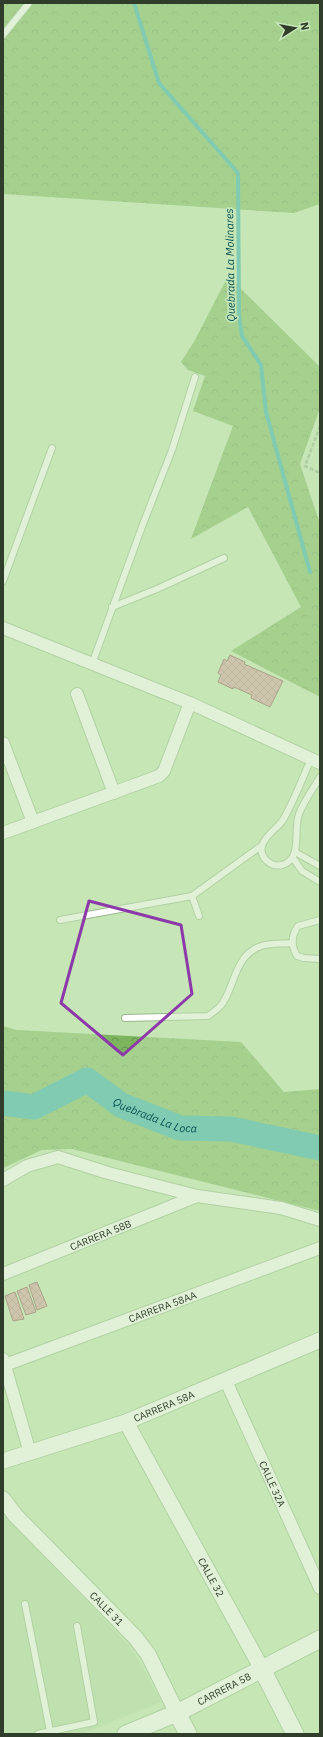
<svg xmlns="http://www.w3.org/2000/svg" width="323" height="1737" font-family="'IBM Plex Sans',sans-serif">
  <defs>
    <pattern id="forest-crowns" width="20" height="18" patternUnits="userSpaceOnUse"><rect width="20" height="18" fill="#7cb55e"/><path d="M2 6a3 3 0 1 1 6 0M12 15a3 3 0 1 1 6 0" fill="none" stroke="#66944e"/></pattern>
    <pattern id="building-cross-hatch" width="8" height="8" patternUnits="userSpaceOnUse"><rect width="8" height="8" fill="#d99ea0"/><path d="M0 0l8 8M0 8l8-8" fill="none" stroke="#b18283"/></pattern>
  </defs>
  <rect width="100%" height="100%" fill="#c6e6b7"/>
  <polygon fill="#b7dba6" points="3,1513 9,1521 127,1643 140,1662 161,1702 82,1734 3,1734"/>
  <g fill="url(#forest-crowns)">
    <polygon points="3,3 320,3 320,204 294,213 3,194"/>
    <polygon points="228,276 320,367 320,408 300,464 320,524 320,697 231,651 301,607 248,507 191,539 233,426 193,411 205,376 188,370 181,362 195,340"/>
    <polygon points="3,1026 17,1030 241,1042 284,1092 320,1089 320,1211 72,1149 42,1150 3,1168"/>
  </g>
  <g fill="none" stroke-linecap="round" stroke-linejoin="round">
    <polyline stroke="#2aacad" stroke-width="4" points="134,3 159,83 238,173 239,316 242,336 261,365 266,412 310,572"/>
    <path stroke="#2aacad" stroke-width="25" id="s1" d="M 3,1103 L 34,1107 L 87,1080 L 121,1105 L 180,1128 L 231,1129 L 320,1148"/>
  </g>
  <g fill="url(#building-cross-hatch)" stroke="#895457">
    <polygon points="230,655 245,662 244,664 283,681 270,707 251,698 252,695 234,687 233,689 218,682 221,675 218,673 224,659 227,661"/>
    <polygon points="37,1282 47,1306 37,1310 29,1285"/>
    <polygon points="27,1287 36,1312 26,1315 17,1291"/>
    <polygon points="15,1292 24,1319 13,1321 5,1296"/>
  </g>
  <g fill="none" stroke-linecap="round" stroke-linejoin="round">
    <g stroke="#9ab98c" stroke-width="8">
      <g id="service">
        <polyline points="3,35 29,3"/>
        <polyline points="3,581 52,448"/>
        <polyline points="112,607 157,589 224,558"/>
        <polyline points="92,664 143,524 172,450 195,377"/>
        <path d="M 311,759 C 302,779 294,801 283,820 C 277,829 265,835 262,846 C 259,857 271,868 282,865 C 303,860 293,830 299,814 C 304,801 313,789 320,777"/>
        <polyline points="295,852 320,866"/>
        <polyline points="293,858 302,871 320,882"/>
        <polyline points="192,896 199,916"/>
        <polyline points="60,920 192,896 261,846"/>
        <path d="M 320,920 L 298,926 C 291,936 291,946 297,956 L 304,958 L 320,959"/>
        <path d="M 125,1018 L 208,1016 C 213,1012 219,1009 222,1004 C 236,984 234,956 261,946 C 270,943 282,944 292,943"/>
        <polyline points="25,1604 50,1731"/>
        <polyline points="38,1734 94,1722 77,1626"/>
      </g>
    </g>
    <g stroke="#9ab98c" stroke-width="14">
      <g id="minor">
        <polyline points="3,628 190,703 320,763"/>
        <polyline points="77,694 114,793"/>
        <polyline points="3,743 33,822"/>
        <polyline points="3,833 159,776 164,771 190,703"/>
        <polyline points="3,1180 27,1166 58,1157 108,1173 197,1196 281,1208 320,1220"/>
        <path id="s2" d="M 3,1274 L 197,1196"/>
        <polyline points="3,1359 30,1453"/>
        <path id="s3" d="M 5,1365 L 320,1248"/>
        <path id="s4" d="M 225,1379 L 320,1588"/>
      </g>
    </g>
    <g stroke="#9ab98c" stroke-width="17">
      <g id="tertiary">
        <path id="s5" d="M 126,1422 L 262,1669"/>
        <path id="s6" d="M 3,1461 L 126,1422 L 320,1340"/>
        <path id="s7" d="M 3,1499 L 15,1515 L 135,1637 L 148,1654 L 177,1713"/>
      </g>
    </g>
    <g stroke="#9ab98c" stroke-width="19">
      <g id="secondary">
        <polyline points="262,1669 295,1734"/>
        <polyline points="177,1713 188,1734"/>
        <path id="s8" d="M 126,1734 L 177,1713 L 320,1639"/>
      </g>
    </g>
    <polyline stroke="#94ad88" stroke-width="2.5" stroke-dasharray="4 2" stroke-linecap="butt" points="320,426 305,466 320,473"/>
    <use href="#service" stroke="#fff" stroke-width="6"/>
    <use href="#minor" stroke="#fff" stroke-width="12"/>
    <use href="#tertiary" stroke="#fff" stroke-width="15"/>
    <use href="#secondary" stroke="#fff" stroke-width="17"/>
  </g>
  <path d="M0 0H323V1737H0ZM 89,901 L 181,925 L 192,994 L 123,1055 L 61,1003 Z" fill="#c6e6b7" fill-opacity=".55" fill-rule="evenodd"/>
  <path fill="none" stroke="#8c3aa9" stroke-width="3" stroke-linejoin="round" d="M 89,901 L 181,925 L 192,994 L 123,1055 L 61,1003 Z"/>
  <g text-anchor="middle" stroke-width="3.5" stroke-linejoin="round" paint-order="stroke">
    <g font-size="10" fill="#313d2b" stroke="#c6e6b7">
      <text dy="4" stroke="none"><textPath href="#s2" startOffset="105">CARRERA 58B</textPath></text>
      <text dy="4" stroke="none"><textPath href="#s3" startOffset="168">CARRERA 58AA</textPath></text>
      <text dy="4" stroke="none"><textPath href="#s6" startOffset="170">CARRERA 58A</textPath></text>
      <text dy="4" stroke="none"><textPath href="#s4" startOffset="115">CALLE 32A</textPath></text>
      <text dy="4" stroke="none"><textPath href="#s5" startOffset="177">CALLE 32</textPath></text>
      <text dy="4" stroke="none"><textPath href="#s7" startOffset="151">CALLE 31</textPath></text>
      <text dy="4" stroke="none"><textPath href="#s8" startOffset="108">CARRERA 58</textPath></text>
    </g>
    <g font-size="11" font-style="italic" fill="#055051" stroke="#c6e6b7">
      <text transform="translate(230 265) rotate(-91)" y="4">Quebrada La Molinares</text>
      <text dy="4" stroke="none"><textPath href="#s1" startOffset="169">Quebrada La Loca</textPath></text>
    </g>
  </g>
  <rect width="323" height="1737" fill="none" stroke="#313d2b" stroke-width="8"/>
  <g transform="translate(295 28) rotate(79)" stroke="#c6e6b7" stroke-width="3" paint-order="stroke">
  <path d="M0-3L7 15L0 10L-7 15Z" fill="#313d2b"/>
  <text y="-6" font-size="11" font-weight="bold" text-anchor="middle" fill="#313d2b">N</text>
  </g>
</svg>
